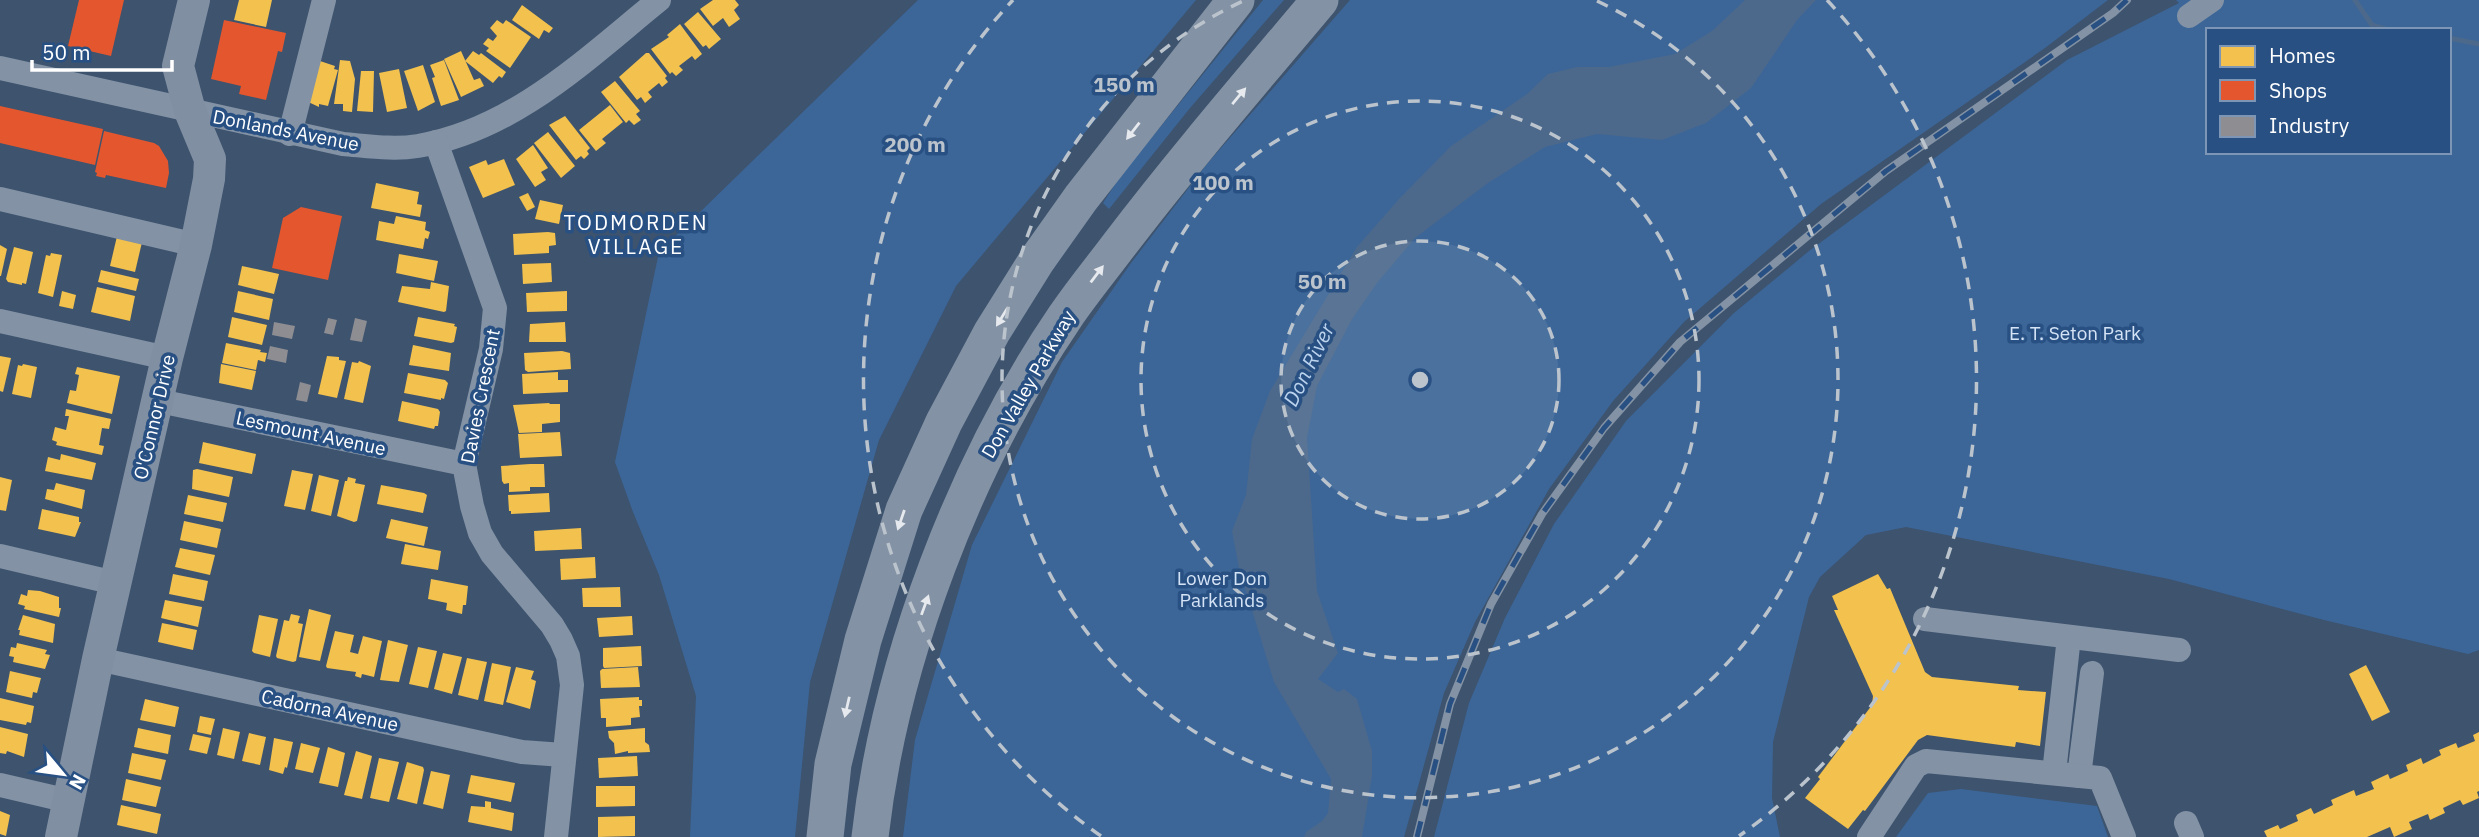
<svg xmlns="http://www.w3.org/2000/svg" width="2479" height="837" font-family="'IBM Plex Sans',sans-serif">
  <rect width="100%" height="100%" fill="#3d536e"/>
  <g fill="#3c6698" fill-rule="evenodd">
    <polygon points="918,0 1196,0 956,286 879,440 810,682 795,837 690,837 696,696 659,575 633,512 615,462 659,252"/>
    <polygon points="1263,0 1284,0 1190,108 1109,209 1103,203 1119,178"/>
    <polygon points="1350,0 2108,0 2045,48 1821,204 1684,322 1613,401 1549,489 1475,622 1444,693 1404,837 903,837 915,740 972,545 1062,362 1131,263 1207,164"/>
    <path d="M 2176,0 L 2479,0 L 2479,650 L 2468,654 L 2324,620 L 2169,579 L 1906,527 L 1866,535 L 1820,577 L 1809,597 L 1773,742 L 1772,798 L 1780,837 L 1434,837 L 1469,703 L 1505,618 L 1554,524 L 1626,421 L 1734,313 L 1809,251 L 2067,60 L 2179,3 ZM 2208,30 L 2449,30 L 2449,152 L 2208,152 Z"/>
    <polygon points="1961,789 2097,806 2108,837 1896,837 1928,793"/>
  </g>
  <polygon fill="#4c698c" points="1745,0 1816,0 1797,20 1751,88 1706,123 1662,140 1597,134 1545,147 1488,183 1415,238 1377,283 1352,319 1317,386 1307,438 1317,591 1338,653 1318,679 1338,692 1344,689 1357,699 1372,751 1372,776 1362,837 1304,837 1306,832 1322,821 1328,813 1331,779 1274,682 1239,568 1232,531 1246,495 1252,439 1270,391 1357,247 1399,199 1451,146 1527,94 1548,74 1577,67 1609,67 1675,54 1712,31"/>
  <g fill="#f2c14e">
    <polygon points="239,0 272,0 266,27 234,20"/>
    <polygon points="713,0 735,0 739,5 734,10 740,19 729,27 723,18 713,26 700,9"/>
    <polygon points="522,5 553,28 549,33 544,30 539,39 512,20"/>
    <polygon points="698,12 721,39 709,49 706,45 703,47 684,24"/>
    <polygon points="497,20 503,24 506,20 531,37 510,68 486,51 489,48 483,44 488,38 493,41 497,36 490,28"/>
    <polygon points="680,24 702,54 695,60 692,56 679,66 683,70 676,76 672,72 670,74 651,49 669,37 667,35"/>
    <polygon points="461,51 474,80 480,78 484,86 461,97 444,59"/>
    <polygon points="473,51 479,55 481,53 506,72 502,78 499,76 493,83 465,61"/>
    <polygon points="646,53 649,53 667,76 665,78 668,82 662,87 659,83 648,92 652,97 645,103 641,97 637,100 619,77"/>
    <polygon points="340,60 350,61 355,79 352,112 343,111 343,104 334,104"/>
    <polygon points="444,60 459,100 441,106 432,78 435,77 430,65"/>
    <polygon points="320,61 335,66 334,69 338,70 328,106 319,104 319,107 304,100"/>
    <polygon points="423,65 435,102 418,111 404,71"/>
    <polygon points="399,69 407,108 387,112 379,73"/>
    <polygon points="361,71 374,71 373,112 357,111"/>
    <polygon points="615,81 640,111 636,114 641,120 634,125 629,120 626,123 601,92"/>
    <polygon points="610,105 623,122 602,139 606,143 596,151 579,130"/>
    <polygon points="565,116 590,148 587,151 589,154 584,159 581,156 576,160 549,125"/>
    <polygon points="548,132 575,166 561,178 534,143"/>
    <polygon points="533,145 548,168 541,172 546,180 535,187 516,159"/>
    <polygon points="504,159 515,185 483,198 469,167 486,160 488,165"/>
    <polygon points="376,183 419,192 417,204 422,205 420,217 371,208"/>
    <polygon points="528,193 535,207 527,211 519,197"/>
    <polygon points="540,200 563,205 559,224 535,219"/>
    <polygon points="396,216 426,222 425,230 430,232 428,239 425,238 423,249 376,240 379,221 394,224"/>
    <polygon points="118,232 143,238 135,272 110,266"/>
    <polygon points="548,232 555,233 556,245 549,246 549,253 514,255 513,234"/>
    <polygon points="0,245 7,249 1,276 0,276"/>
    <polygon points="14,247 33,252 26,284 22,283 22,285 8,282 6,279"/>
    <polygon points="51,253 62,255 53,297 38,293 46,255 50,256"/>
    <polygon points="399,254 438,261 434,281 396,273"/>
    <polygon points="551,263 552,282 523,284 522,264"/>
    <polygon points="242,266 279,274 274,294 238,285"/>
    <polygon points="101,270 139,279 136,291 98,282"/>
    <polygon points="431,282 449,286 446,311 444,312 398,302 402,286 430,289"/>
    <polygon points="97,287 135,296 130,321 91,312"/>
    <polygon points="62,291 76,295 73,309 59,306"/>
    <polygon points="238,291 273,299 269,320 234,312"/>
    <polygon points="567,291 567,311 527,312 526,293"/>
    <polygon points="232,317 267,325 262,345 228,337"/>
    <polygon points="418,317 455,324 454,326 457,327 454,342 451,343 414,336"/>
    <polygon points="565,322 566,342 529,342 530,324"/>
    <polygon points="226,343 261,350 260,352 267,353 265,362 258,360 256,370 222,363"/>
    <polygon points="413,345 451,353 449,371 409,365"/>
    <polygon points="562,351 570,353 571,369 528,372 525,370 524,353"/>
    <polygon points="0,356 11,358 3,392 0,391"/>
    <polygon points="327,356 339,357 339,360 346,361 337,398 318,394"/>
    <polygon points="359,361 371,366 363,403 344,399 352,362 358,363"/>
    <polygon points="23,364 37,367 31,398 12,394 18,365 22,366"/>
    <polygon points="221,364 256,371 252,390 219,383"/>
    <polygon points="77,367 120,376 112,414 67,403 70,390 76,391 77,386 79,375 75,374"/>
    <polygon points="558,372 558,380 568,380 568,392 523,394 522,374"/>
    <polygon points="408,373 445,380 448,383 444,399 441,398 441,400 404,393"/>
    <polygon points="402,401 438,409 440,412 438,426 435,426 434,429 398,421"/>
    <polygon points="549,403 550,404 560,404 560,422 542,424 542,432 519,433 513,405"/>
    <polygon points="66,409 111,419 109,429 102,428 99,445 104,446 102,455 56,445 57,442 52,440 55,427 66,430 69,416 65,416"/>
    <polygon points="560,432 562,456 520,458 518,434"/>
    <polygon points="203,442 256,454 252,474 199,463"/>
    <polygon points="61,454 96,463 92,480 45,471 48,457 60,460"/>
    <polygon points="530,464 544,464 545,487 530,487 530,491 509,492 509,483 504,484 502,481 501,466"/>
    <polygon points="197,469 233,477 229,497 192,489 193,470"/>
    <polygon points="292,470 313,474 305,510 284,506"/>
    <polygon points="319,475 339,480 331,516 311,511"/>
    <polygon points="0,477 12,480 6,511 0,510"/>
    <polygon points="348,477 356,479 355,483 365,485 357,521 354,522 337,516 345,481 347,481"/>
    <polygon points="56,483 85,490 82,509 45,499 47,489 54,490"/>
    <polygon points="381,485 424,493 427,495 423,513 377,504"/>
    <polygon points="549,493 550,512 511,514 511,511 509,511 508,495"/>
    <polygon points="188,495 227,503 223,522 184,514"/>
    <polygon points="42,509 79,517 79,522 81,522 75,537 38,529"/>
    <polygon points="391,519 428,527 424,546 386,538"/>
    <polygon points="184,521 221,529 217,548 180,540"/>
    <polygon points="581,528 582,549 535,551 534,531"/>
    <polygon points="405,544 441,551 438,570 401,564"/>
    <polygon points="180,548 215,555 210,575 175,567"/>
    <polygon points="595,557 596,578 561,580 560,559"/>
    <polygon points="173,574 208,581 204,601 169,594"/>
    <polygon points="1878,574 1887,589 1890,588 1925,672 1932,677 2019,686 2018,690 2046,692 2040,746 2016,742 2015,747 1927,735 1918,740 1865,811 1863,810 1848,829 1805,798 1820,779 1818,777 1872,705 1873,696 1834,610 1838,610 1832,596"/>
    <polygon points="431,579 468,586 466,605 463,605 462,614 446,610 447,603 428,599"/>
    <polygon points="620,587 621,607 583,607 582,588"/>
    <polygon points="28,590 40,591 59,597 59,608 61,608 59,617 24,609 25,606 18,604 21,594 27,596"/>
    <polygon points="165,600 202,607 198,627 161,618"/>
    <polygon points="309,609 331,615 320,661 299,657"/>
    <polygon points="291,614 300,616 298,623 303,624 296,661 293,662 277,658 276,656 284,620 289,621"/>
    <polygon points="23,615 55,624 53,643 19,635 20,630 18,630"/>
    <polygon points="259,615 278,619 270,657 254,653 252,651"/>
    <polygon points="632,616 633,635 599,637 597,618"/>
    <polygon points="162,623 197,630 193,650 158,642"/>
    <polygon points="335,631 354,635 350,652 358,654 363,636 382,641 374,677 362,674 361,678 355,676 356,672 327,668 326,666"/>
    <polygon points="388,640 408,645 399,682 380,680"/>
    <polygon points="17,643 47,650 45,654 50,655 45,669 13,662 14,657 9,656 11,647 16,648"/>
    <polygon points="641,646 642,666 604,668 603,666 603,648"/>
    <polygon points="418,647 437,651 428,688 409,684"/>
    <polygon points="443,653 462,657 452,694 434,689"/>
    <polygon points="467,658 487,662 478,700 458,695"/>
    <polygon points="492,663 511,667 503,705 484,701"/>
    <polygon points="2366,665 2390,712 2372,721 2349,674"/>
    <polygon points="516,667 534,671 531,679 536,681 530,709 506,702"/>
    <polygon points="638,667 640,687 601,688 600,671 602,669"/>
    <polygon points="10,671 41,678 37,693 33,692 32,698 6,692"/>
    <polygon points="639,697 639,700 642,700 642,706 639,706 640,717 631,718 631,725 606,727 606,718 601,718 600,699"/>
    <polygon points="0,698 34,706 31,723 27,722 26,725 0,720"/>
    <polygon points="145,699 179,707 175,727 140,720"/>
    <polygon points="200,716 215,719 211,735 197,732"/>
    <polygon points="0,727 28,734 24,757 7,751 6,754 0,753"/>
    <polygon points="138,728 171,735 168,754 134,747"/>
    <polygon points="223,728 240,732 234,759 217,755"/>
    <polygon points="645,728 645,742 649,745 650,752 628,753 628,751 615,754 614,743 609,738 608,731"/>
    <polygon points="2479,732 2479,791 2477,792 2479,798 2463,805 2460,800 2443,808 2445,813 2430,820 2428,814 2409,822 2412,829 2394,837 2390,827 2367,837 2267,837 2264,831 2278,825 2280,829 2298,821 2296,815 2311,808 2314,814 2333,805 2331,800 2354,790 2356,796 2374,789 2371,782 2388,774 2390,779 2408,771 2406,765 2421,758 2423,764 2441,755 2439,750 2456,743 2458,748 2475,741 2473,735"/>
    <polygon points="249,733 266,737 260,765 242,761"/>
    <polygon points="193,734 211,738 207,754 189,750"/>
    <polygon points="274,738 293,742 287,768 285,767 283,774 269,770"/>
    <polygon points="301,743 320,748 313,773 295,769"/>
    <polygon points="328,747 345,753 338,787 319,783"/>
    <polygon points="356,751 372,756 362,799 344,795"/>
    <polygon points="132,753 166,760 161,780 128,773"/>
    <polygon points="637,756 638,776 599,778 598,758"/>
    <polygon points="379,758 399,762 389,802 370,798"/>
    <polygon points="407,762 423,767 424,770 417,804 397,799"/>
    <polygon points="431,771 450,775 443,809 423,804"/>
    <polygon points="471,775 515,783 511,802 467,793"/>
    <polygon points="126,779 161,787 156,807 122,800"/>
    <polygon points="596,786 635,786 635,806 596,807"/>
    <polygon points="485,801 491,802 491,808 514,813 512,831 468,822 471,806 485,807"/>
    <polygon points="121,805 161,814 157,834 117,825"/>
    <polygon points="0,811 10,815 6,836 0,834"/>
    <polygon points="635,816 635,836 598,837 598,817"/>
  </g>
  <g fill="#e4572e">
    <polygon points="79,0 124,0 111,56 68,46"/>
    <polygon points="224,20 286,33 282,52 278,51 266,100 239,94 241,86 211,79"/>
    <polygon points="0,106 103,129 95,165 0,143"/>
    <polygon points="104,131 154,143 159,146 168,161 169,173 166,188 106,175 105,178 96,176 97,173 95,172"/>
    <polygon points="301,207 342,216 328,280 272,268 283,218"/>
  </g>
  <g fill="#8d8d92">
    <polygon points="328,318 337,320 333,335 324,333"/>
    <polygon points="355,318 367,321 362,342 350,340"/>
    <polygon points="274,322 295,326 292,339 272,335"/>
    <polygon points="270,346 288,350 286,363 267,359"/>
    <polygon points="300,382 311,385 307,402 296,400"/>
  </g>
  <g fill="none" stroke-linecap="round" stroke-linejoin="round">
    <g stroke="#4c698c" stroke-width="5">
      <polyline points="2355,0 2372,25 2388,30"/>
      <polyline points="2449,38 2479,44"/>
    </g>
    <g stroke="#8392a4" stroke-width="24">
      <polyline points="2189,16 2212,0"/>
      <path d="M 0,68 L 343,144 C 368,146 393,150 418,146 C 514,130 586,59 659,0"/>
      <polyline points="290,134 324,0"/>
      <polyline points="436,142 495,308 491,349 464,464 472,506 480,533 492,554 552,625 561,640 568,656 572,685 556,837"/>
      <polyline points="0,199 196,245"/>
      <polyline points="0,321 167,358"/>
      <polyline points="159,401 464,464"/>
      <polyline points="0,556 115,583"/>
      <polyline points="1925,619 2179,650"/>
      <polyline points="98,659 522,752 563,755"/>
      <polyline points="2054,773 2069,637"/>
      <polyline points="2079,776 2092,673"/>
      <polyline points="0,785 69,801"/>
      <polyline points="2186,823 2192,837"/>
      <polyline points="1869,837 1916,766 1926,761 2100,778 2124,837"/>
    </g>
    <polyline stroke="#818fa2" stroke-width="32" points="61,837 98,659 167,358 196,245 209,179 210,159 190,111 178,66 194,0"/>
    <g stroke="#8392a4" stroke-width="37">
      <polyline points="825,837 833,764 863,640 904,510 944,422 992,332 1037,260 1081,198 1236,0"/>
      <path d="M 870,837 C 890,660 965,464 1065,317 C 1082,292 1101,269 1119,245 C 1183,161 1252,81 1320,0"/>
    </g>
    <g stroke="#8392a4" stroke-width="8">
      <polyline id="rail" points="1417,837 1450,704 1491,604 1542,514 1604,428 1680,342 1886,171 2113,13 2127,0"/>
    </g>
    <use href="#rail" stroke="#285083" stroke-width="5" stroke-dasharray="16" stroke-linecap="butt"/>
  </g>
  <defs><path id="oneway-solid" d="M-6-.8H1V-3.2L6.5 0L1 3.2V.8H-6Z" transform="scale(1.75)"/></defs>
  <g fill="#e6e9ed">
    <use href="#oneway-solid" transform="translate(1239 96) rotate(-50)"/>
    <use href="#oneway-solid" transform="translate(1133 131) rotate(128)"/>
    <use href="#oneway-solid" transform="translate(1097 274) rotate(-53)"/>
    <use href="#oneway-solid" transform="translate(1002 317) rotate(122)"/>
    <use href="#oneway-solid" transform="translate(901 520) rotate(109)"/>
    <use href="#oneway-solid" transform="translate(925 605) rotate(-70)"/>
    <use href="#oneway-solid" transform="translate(847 707) rotate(103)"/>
  </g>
  <circle cx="1420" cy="380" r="139" fill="#bbc3cc" fill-opacity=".12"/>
  <g fill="none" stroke="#bbc3cc" stroke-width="3.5" stroke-dasharray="12 9">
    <circle cx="1420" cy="380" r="139"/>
    <circle cx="1420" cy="380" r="279"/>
    <path d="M1597 1A418 418 0 1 1 1243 1"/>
    <path d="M1101 836A557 557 0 0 1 1013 0M1827 0A557 557 0 0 1 1739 836"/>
  </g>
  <g text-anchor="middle" stroke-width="7" stroke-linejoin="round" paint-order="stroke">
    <g font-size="19" fill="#fff" stroke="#285083">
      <text transform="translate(286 130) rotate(11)" y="7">Donlands Avenue</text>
      <text transform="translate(1028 384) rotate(-60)" y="7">Don Valley Parkway</text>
      <text transform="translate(480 396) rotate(-79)" y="7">Davies Crescent</text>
      <text transform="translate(154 417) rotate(-77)" y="7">O'Connor Drive</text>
      <text transform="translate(311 433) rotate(12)" y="7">Lesmount Avenue</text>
      <text transform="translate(330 710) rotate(12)" y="7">Cadorna Avenue</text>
    </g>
    <g font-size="19" fill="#d4e3f5" stroke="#285083">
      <text x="2075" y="340">E. T. Seton Park</text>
      <text x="1222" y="585">Lower Don<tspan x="1222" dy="22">Parklands</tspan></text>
    </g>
    <g font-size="21" letter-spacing="2" fill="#fff" stroke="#285083">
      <text x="636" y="230">TODMORDEN<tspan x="636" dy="24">VILLAGE</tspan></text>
    </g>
    <g font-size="21" font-style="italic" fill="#bcd3ee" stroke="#285083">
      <text transform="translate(1309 365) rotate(-64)" y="7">Don River</text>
    </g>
  </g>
  <circle cx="1420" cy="380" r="10" fill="#bbc3cc" stroke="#285083" stroke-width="3.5"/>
  <g font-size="21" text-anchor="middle" font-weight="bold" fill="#bbc3cc" stroke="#285083" stroke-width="7" stroke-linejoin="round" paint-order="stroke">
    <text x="1124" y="92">150 m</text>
    <text x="915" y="152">200 m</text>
    <text x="1223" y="190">100 m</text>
    <text x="1322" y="289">50 m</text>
  </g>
  <rect x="2206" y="28" width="245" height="126" fill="#285083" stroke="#7e96b5" stroke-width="2"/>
  <rect x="2220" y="46" width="35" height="21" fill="#f2c14e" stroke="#7e96b5" stroke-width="2"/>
  <text x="2269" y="63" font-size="21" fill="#ffffff">Homes</text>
  <rect x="2220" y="80" width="35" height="21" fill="#e4572e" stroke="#7e96b5" stroke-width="2"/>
  <text x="2269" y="98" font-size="21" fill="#ffffff">Shops</text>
  <rect x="2220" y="116" width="35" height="21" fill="#8d8d92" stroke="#7e96b5" stroke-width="2"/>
  <text x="2269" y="133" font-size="21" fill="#ffffff">Industry</text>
  <g transform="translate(63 774) rotate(119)" stroke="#285083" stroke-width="5" paint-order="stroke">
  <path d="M0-5L12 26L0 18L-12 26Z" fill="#ffffff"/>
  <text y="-10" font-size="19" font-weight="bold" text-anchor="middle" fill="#ffffff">N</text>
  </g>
  <path d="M32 60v10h140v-10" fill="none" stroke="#ffffff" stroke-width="3.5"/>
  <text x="42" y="60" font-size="21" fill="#ffffff" stroke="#285083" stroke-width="5" paint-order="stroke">50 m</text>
</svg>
